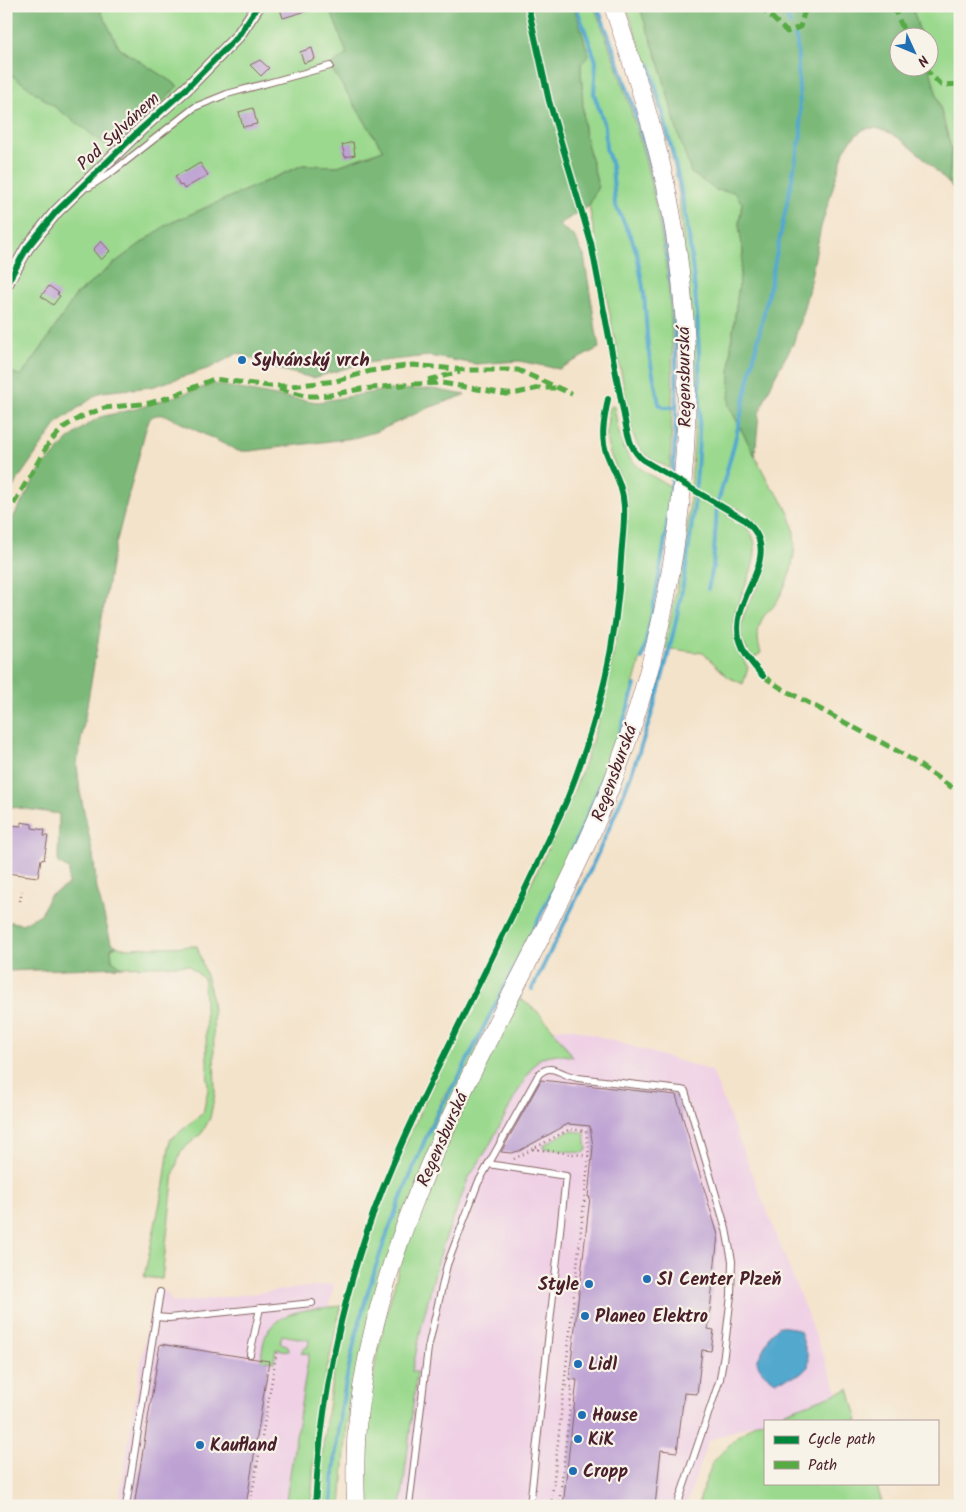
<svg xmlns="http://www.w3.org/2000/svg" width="966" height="1512" font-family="Kalam,sans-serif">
  <rect width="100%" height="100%" fill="#f7f3e8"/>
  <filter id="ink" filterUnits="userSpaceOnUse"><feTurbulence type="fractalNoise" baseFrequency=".02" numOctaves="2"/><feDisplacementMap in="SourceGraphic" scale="10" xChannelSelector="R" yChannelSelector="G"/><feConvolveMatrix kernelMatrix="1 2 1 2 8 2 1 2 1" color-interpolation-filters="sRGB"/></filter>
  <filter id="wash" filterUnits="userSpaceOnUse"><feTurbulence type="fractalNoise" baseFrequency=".0096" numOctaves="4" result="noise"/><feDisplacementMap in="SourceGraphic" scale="20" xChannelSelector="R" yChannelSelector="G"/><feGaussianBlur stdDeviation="1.12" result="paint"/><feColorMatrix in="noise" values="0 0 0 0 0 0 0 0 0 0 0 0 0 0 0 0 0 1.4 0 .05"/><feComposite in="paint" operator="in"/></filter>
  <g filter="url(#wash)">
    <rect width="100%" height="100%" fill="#f4e3cb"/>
    <g fill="#efd0e5">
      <polygon points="571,1028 712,1071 838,1393 755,1423 708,1441 686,1506 391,1506 398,1431 431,1279 469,1171 544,1034 553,1029"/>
      <polygon points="334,1284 307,1419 292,1506 118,1506 153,1290 167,1292 173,1303"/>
    </g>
    <g fill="#9bd98e" stroke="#727c5c">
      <polygon points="98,6 329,6 348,54 330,66 383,150 338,166 303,165 166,225 117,261 75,296 41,349 21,376 6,370 6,69 10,74 178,86 119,48"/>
      <path d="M 570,6 L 594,6 C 634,108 664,208 671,318 C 674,368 672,419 670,469 C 645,454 637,455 631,424 L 589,206 L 598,186 L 584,131 L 581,64 Z"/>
      <path d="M 626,6 L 639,6 L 660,65 L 677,130 L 716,190 L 734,192 L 742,203 L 739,224 L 743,252 L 731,347 L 729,406 L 771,487 C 804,520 799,565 777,601 C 774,607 768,611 764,616 C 756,628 757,640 761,653 L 752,659 C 747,650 739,638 741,627 C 745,594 781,570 763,534 C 756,521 746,512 733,506 L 727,516 C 733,520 742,523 747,528 C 772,553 732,599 733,628 C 733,642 741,655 748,668 L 743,684 L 728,677 L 703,653 L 664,648 L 685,550 L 690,499 L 696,408 L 692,327 L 680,213 C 680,189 674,165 668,142 C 656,95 642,51 626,6 Z"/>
      <polygon points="912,6 960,6 960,194 949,184 951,148 929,66 928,38 921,37"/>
      <path d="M 613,405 L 614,406 C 622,456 625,462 670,486 L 663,549 L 646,639 L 624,718 L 609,760 L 573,847 L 532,932 L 478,1036 L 456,1080 L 441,1100 L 442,1101 C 428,1125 419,1152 408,1178 C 364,1282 334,1392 331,1506 L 318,1506 C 323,1423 336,1340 360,1260 C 385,1183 420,1111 455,1038 C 490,967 525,895 560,824 C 573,793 587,761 596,728 C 615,662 623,594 626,526 C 627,516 628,505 626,495 C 622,476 610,460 607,442 C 606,434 607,426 608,419 C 608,413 608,409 613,405 Z"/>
      <polygon points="117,946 122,948 197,946 210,989 213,1012 215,1094 210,1118 202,1133 181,1151 174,1173 162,1279 144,1277 164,1184 170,1140 203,1113 208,1090 204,979 188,965 122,967 112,960 111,948"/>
      <polygon points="519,998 536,1010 553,1029 573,1057 558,1054 545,1056 538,1060 531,1069 518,1091 488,1148 468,1179 442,1248 434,1276 424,1316 412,1371 417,1372 401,1506 368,1506 367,1488 366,1419 377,1354 386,1316 398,1271 417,1213 464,1107"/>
      <path d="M 480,1037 L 481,1038 L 358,1365 L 347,1427 L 341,1506 L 333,1506 C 336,1449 342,1392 356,1337 C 374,1260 405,1188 436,1116 L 443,1102 L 446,1102 L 449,1097 L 447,1096 L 458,1081 Z"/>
      <polygon points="572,1131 581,1132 585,1134 587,1150 583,1153 543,1148 543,1146 544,1145 567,1132"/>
      <path d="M 341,1306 L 324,1383 L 314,1462 L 311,1506 L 285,1506 L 309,1354 L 301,1353 L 304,1348 L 308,1347 L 309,1340 L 282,1335 L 280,1343 L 287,1345 L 289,1350 L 289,1351 L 276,1349 L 274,1362 L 261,1360 C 262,1351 263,1341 267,1333 C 280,1308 317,1309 341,1306 Z"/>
      <polygon points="849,1389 858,1421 765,1421 765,1483 876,1483 883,1506 698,1506 703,1488 713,1462 733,1441 755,1423"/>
    </g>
    <g fill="#7cb979" stroke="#636c52">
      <polygon points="6,6 98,6 119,48 178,86 113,150 10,74 6,69"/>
      <polygon points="329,6 574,6 589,56 581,64 584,131 598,186 589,206 558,225 574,236 584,256 599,348 559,369 519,361 476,364 429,356 364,363 313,378 281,370 238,353 210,368 151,387 101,392 58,422 16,482 6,500 6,370 21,376 41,349 75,296 117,261 166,225 303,165 338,166 383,150 330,66 347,54"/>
      <polygon points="639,6 912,6 921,37 898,38 898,68 928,68 929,66 951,148 949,184 922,156 899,138 886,131 875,128 864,129 852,139 844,151 821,227 808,292 801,318 793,344 775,376 759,413 755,456 729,406 731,347 743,252 739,224 742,203 734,192 716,190 691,173 677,130 660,65"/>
      <path d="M 214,384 L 276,396 L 318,402 L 386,390 L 433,389 L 465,395 L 428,408 L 378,431 L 354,438 L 250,451 L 238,451 L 165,415 C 149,414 150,418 145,432 L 112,559 L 77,764 L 80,792 L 93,855 L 97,889 L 111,942 L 117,946 L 111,948 L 112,960 L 122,967 L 6,971 L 6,921 L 22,924 L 41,914 L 49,896 L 68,885 L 69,869 L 58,863 L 59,814 L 6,806 L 6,530 L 39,471 L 69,439 L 84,427 L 100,417 L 135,409 Z"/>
    </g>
    <path fill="#52a8ce" stroke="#4e647c" d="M 779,1326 L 794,1328 L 800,1331 L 809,1360 L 808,1367 L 801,1374 L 776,1381 C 767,1377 759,1371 757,1361 L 771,1334 Z"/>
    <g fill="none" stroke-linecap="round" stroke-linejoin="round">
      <g stroke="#52a8ce" stroke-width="4">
        <polyline points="576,6 596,61 594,94 605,126 606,148 612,166 615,204 632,239 637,254 644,293 648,349 659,404 664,407 673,407"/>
        <path d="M 597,6 C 624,74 648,144 661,216 C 689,363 677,514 642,659"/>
        <polyline points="786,6 785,11 790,24"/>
        <polyline points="708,589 713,567 717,506 734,445 768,295 801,135 797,42 795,36"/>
        <path d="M 532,989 C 570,911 611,834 639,752 C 697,588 713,410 689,238 C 681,179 665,122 650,65"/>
        <path d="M 332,1506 C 336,1391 365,1281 410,1176 C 424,1143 436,1110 457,1081 C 521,951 594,825 635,685"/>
      </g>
    </g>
    <g id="blocks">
      <g fill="#bda1d3">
        <polygon points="279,6 312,6 313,9 283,18"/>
        <polygon points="312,48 315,59 304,63 300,52"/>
        <polygon points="260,60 269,68 261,76 250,65"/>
        <polygon points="253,108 257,124 243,127 239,112"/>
        <polygon points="353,142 355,155 345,157 342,145"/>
        <polygon points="200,163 208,175 184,189 182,185 180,186 175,176 184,171 185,172"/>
        <polygon points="101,241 110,251 101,260 93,250"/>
        <polygon points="49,286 59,293 57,294 60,296 53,305 41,296"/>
        <polygon points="21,822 32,824 32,828 45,830 44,836 48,836 44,860 41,859 38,877 6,873 6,838 8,825 21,826"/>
        <polygon points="541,1080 676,1095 718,1235 708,1329 714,1330 711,1351 702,1350 697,1394 684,1393 677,1452 661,1450 655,1506 563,1506 577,1380 569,1379 590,1197 588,1197 593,1147 590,1126 568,1124 519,1151 511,1153 501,1152"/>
        <polygon points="160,1344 269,1361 246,1506 134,1506"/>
      </g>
    </g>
  </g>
  <g filter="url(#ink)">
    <use href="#blocks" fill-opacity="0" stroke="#866463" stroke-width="1"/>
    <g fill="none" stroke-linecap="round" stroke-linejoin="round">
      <g stroke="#866463" stroke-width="8">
        <g id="lane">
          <polyline points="89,187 112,172 195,107 227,94 330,66"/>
          <polyline points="488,1164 566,1176 530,1506"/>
          <polyline points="156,1317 169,1318 312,1303"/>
          <polyline points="250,1354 260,1308"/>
          <polyline points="126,1506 160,1292"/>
          <path d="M 409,1506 L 428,1348 L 447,1265 L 478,1183 L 539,1074 C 549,1065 555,1070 565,1074 C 569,1076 574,1077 578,1078 L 681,1090 L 685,1091 L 726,1229 L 732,1261 L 731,1295 L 724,1354 L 720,1379 L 677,1506"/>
        </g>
      </g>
      <g stroke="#866463" stroke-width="14">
        <polyline id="street" points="6,285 27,248 56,212 141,129 187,88 238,36 258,6"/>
      </g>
      <g stroke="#866463" stroke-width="19">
        <path id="secondary" d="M 356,1506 C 355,1479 355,1453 357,1427 C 376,1228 484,1054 570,879 C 671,674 712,437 671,211 C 658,141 636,73 613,6"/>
      </g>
      <g stroke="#866463" stroke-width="2.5" stroke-dasharray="1 4" stroke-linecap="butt">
        <polyline points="20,901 22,891"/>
        <polyline points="533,1149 589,1156"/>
        <polyline points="514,1159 570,1129 586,1131 589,1156 551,1506"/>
        <polyline points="250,1506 277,1351"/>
        <polyline points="559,1506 572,1387 564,1386"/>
      </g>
      <use href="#lane" stroke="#fff" stroke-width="6"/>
      <use href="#street" stroke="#fff" stroke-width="12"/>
      <use href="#secondary" stroke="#fff" stroke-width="18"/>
      <g stroke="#57aa44" stroke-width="5" stroke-dasharray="10 5" stroke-linecap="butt">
        <polyline points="760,6 787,32 800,27 806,6"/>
        <polyline points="893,6 907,38"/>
        <polyline points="924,68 941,85 960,84"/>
        <polyline points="428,380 460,372"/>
        <polyline points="279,389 305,396 318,396 330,395 361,389 414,384 442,383 506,394 517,393 539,388 555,388"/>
        <polyline points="6,517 49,443 64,427 81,417 104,408 150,403 170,397 214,379 269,386 291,386 336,381 370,371 413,365 465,370 518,370 572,394"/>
        <polyline points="763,676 781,688 903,754 960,793"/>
      </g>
      <g stroke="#f7f3e8" stroke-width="9">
        <g id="cycleway">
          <path d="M 528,6 L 549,101 L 591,243 L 626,426 C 629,440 632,451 643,460 L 743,519 C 789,554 730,595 739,637 C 743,653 752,664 763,676"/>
          <polyline points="6,285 27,248 56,212 141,129 187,88 238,36 258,6"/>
          <path d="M 315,1506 C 320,1413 337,1319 367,1231 C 388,1169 417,1110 446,1051 C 486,969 528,886 566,802 C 598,722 617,646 621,559 C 622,541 625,523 624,506 C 623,484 613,471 606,452 C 600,435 605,416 608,399"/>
        </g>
      </g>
      <use href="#cycleway" stroke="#00873e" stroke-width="6"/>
    </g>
  </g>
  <g fill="#1f6fb2" stroke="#f7f3e8" stroke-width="2">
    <circle cx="242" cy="360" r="5"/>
    <circle cx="647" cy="1279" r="5"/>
    <circle cx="589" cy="1284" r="5"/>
    <circle cx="585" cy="1316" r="5"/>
    <circle cx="578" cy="1364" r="5"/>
    <circle cx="582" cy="1415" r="5"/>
    <circle cx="578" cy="1439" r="5"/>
    <circle cx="200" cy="1445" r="5"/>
    <circle cx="573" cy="1471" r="5"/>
  </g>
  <g text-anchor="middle" stroke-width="4.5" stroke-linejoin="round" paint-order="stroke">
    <g font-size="18" fill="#4a1f2b" stroke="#f7f3e8">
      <text transform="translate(118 131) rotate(-43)" y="6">Pod Sylvánem</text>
      <text transform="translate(684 377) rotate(-91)" y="6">Regensburská</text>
      <text transform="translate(614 773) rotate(-70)" y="6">Regensburská</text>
      <text transform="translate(442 1139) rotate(-66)" y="6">Regensburská</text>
    </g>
    <g font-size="18" font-weight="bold" fill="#4a1f2b" stroke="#f7f3e8" text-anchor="start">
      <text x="252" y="366">Sylvánský vrch</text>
      <text x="657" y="1285">S1 Center Plzeň</text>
      <text x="579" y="1290" text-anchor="end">Style</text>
      <text x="595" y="1322">Planeo Elektro</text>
      <text x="588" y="1370">Lidl</text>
      <text x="592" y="1421">House</text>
      <text x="588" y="1445">KiK</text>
      <text x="210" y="1451">Kaufland</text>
      <text x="583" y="1477">Cropp</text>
    </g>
  </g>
  <rect width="966" height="1512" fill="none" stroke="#f7f3e8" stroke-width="25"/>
  <rect x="764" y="1420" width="175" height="65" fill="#f7f3e8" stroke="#b29e9c"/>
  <rect x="774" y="1436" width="25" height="8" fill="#00873e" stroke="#b29e9c"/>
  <text x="808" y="1444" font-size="15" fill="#4a1f2b">Cycle path</text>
  <rect x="774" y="1461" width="25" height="8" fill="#57aa44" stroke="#b29e9c"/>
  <text x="808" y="1470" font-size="15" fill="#4a1f2b">Path</text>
  <g transform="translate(914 52) rotate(134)"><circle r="24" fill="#f7f3e8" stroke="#b29e9c"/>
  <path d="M0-4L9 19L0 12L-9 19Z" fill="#1f6fb2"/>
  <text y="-8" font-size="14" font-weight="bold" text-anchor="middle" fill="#4a1f2b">N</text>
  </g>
</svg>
